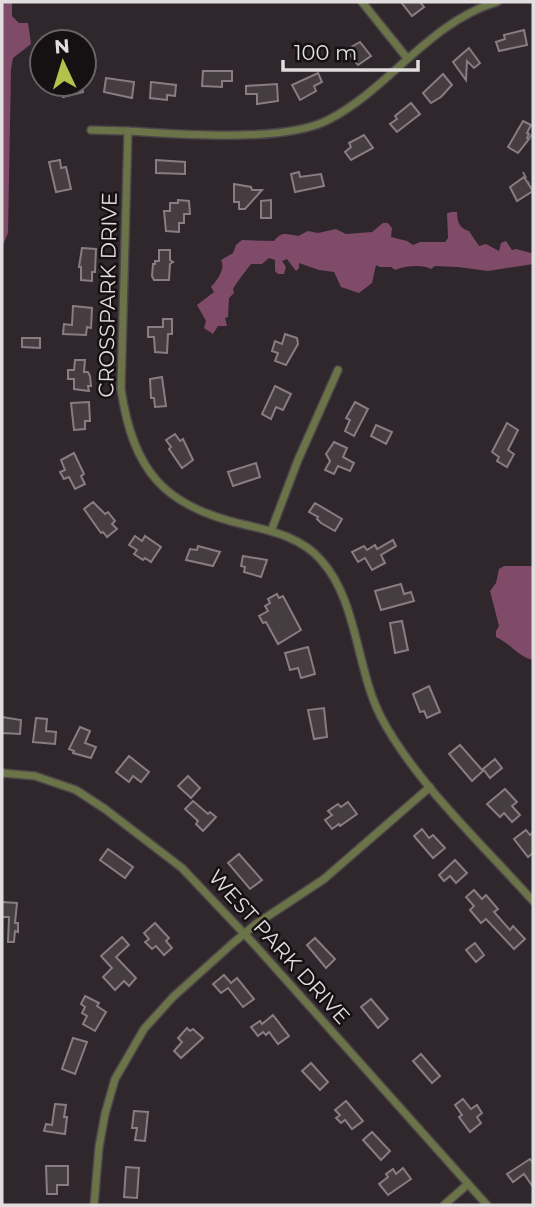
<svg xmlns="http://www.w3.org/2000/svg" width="535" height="1207" font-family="Montserrat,sans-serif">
  <rect width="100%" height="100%" fill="#2f272b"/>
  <g fill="#7f4b68">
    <polygon points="2,2 12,2 12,16 19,23 28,23 31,44 13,58 11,69 8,233 2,247"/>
    <path d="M 452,212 L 457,212 C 457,222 460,229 469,231 L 479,246 L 486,244 L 499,251 L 501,243 L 506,241 L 512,250 L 516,249 L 531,253 L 533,250 L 533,264 L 488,271 L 458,267 L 435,266 L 431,269 C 422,264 405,266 395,270 L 391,267 L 380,267 L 376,265 L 372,283 L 359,293 L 341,287 L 334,272 L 319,270 L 299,263 L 299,268 L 296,271 L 287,259 L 282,261 L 286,267 L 284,274 L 278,274 L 275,271 L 275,260 L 269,258 L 262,264 L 251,264 C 245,272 238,280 233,289 L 234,293 L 229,298 L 228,317 L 225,318 L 227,326 L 218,326 L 213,334 L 204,328 L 206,321 L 197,305 L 214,292 L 211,287 C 217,280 226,269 221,260 L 233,253 L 236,245 L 242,240 L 274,241 C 281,231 287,234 298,236 L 308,231 L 318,233 L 336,229 L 346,234 L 372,232 L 383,223 L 388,223 L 392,228 L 391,237 L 407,241 L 413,245 L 420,242 L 445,242 L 448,238 L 447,213 Z"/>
    <path d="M 504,566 L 533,566 L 533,660 C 518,657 510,643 496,637 L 496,631 L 499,626 L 490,591 L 496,583 L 499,569 Z"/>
  </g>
  <g fill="#463d41" stroke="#877d82" stroke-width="2">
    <polygon points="401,2 420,2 424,7 412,16"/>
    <polygon points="524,30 527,45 499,51 496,42 505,39 504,35"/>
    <polygon points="360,42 371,56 358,65 346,50"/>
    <polygon points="469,48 480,63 474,68 467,61 466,80 453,62"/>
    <polygon points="203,71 232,71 232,81 222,81 222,87 202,86"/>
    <polygon points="318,73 322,82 314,86 316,91 300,100 292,85"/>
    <polygon points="443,74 452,85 441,97 431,103 423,93"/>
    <polygon points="106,78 134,82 132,98 104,92"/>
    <polygon points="151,82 176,85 175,96 167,95 167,100 150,98"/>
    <polygon points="60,84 81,84 83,92 63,97"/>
    <polygon points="277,84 278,101 257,104 257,94 246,94 246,86"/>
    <polygon points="411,103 420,114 397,132 390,124 397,119 395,116"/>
    <polygon points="523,121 531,125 527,133 529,134 527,138 529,139 518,153 508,147"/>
    <polygon points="364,135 373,148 351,160 345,152 351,147 349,143"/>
    <polygon points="60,160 61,168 66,167 71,189 56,192 49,162"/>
    <polygon points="156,160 185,162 185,174 156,173"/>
    <polygon points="299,172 300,177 321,174 324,186 295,192 291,174"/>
    <polygon points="524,177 533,191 517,201 510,187"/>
    <polygon points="234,184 251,187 252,190 262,190 245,209 239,209 239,202 234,202"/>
    <polygon points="178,200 189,201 190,214 184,214 184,223 179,223 179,232 166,231 164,211 170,211 170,203 178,203"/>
    <polygon points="271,200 271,218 261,218 261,201"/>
    <polygon points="82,248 96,249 95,272 92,272 92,281 81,280 81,267 79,267"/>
    <polygon points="159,250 170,250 170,260 173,262 170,264 169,280 154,280 152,276 153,264 155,264 155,261 159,261"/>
    <polygon points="73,306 92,308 91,328 87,327 86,335 63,334 64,324 72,325"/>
    <polygon points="163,319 172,319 172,334 168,334 167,353 155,352 154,337 148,337 148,327 163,327"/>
    <polygon points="285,334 297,338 298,344 286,365 275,361 278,353 272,351 275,341 282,344"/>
    <polygon points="22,338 40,338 40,348 22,347"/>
    <polygon points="75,360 85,360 84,372 88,372 90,376 91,386 88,386 89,391 74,389 74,379 68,379 68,370 74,370"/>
    <polygon points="162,377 166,406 155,407 154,398 151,398 150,379"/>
    <polygon points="275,386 291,394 283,410 276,407 271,419 262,414"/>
    <polygon points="89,402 90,421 85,421 85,429 74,430 71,403"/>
    <polygon points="355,402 368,409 354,436 345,431 350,420 346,418"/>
    <polygon points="507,423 518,430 508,450 514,454 507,467 497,461 499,457 492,452"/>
    <polygon points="376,425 392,432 386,444 371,436"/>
    <polygon points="175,434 180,441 183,439 193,460 182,468 169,449 171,447 166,440"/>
    <polygon points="334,442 347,448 343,457 354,463 350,471 338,466 334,474 325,470 330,461 326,454"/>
    <polygon points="74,453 84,474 81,476 85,484 75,489 69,477 64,479 60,472 65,470 61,460"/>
    <polygon points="256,463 260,477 233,486 228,472"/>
    <polygon points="93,502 105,514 108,512 115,521 112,524 117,529 107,537 103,532 101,533 84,509"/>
    <polygon points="315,503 342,519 335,531 321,523 317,519 318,517 309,512"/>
    <polygon points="135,536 142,541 145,536 161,547 151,562 145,558 143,560 134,554 137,550 129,545"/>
    <polygon points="393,540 396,546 381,555 385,563 372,570 365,558 358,562 352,552 364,546 367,550 375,545 377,549"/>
    <polygon points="198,546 220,552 213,566 186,560 190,549 197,550"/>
    <polygon points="243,556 267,560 261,577 244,572 245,567 241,566"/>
    <polygon points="401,584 404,594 411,592 414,601 381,610 375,591"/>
    <polygon points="277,594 279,598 283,596 301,630 278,644 266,622 263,623 259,616 268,611 265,606 270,603 268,599"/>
    <polygon points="402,621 408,650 395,653 390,623"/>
    <polygon points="308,647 315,674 301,678 298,668 290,670 285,653"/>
    <polygon points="429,686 440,712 427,718 424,711 420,712 413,694"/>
    <polygon points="324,708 327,737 314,739 308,710"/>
    <polygon points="2,717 21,720 20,734 2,733"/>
    <polygon points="36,718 47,719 46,731 56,732 55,744 33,742"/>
    <polygon points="80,727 90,731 85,743 96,747 91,758 73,753 74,751 69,749"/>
    <polygon points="460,745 483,771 472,781 449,754"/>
    <polygon points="129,756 149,772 141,782 133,776 129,782 116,772"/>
    <polygon points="495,759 502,768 490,778 483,769"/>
    <polygon points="188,776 200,788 191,798 178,786"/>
    <polygon points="505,789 517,802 512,806 520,815 512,822 504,813 500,817 487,804"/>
    <polygon points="193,801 208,814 210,812 216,817 203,831 196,824 198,821 185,809"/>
    <polygon points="348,802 357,814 340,826 339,824 332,829 325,820 332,815 328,811 338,804 341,807"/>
    <polygon points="422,829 429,838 433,835 445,848 433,858 414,836"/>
    <polygon points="526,830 530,835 533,832 533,853 528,857 514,839"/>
    <polygon points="108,849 133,867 125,878 100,860"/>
    <polygon points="239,854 262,880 250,889 228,863"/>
    <polygon points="455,860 467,873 456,883 450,876 444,881 439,875"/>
    <polygon points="474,890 482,899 486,895 498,909 494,912 510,930 513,926 525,939 514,949 486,919 481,923 470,910 474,906 466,897"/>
    <polygon points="2,902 17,903 15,923 18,923 18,932 15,931 14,942 8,942 9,917 2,917"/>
    <polygon points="155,923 169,938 166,941 172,948 164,955 156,946 152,949 145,942 149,939 144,933"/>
    <polygon points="122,937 129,945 116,957 136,978 129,986 124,981 115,990 103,977 112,968 101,956"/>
    <polygon points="315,938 335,959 326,968 307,945"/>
    <polygon points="475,943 484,955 476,962 466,950"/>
    <polygon points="224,975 231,983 237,978 254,999 243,1007 228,988 221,993 213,984"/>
    <polygon points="85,996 99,1003 97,1006 106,1012 95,1031 83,1024 87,1016 82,1013 85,1007 81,1004"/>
    <polygon points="371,999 388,1019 378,1028 361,1007"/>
    <polygon points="273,1015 289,1036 278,1044 269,1032 266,1035 263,1032 258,1036 251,1027 260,1021 262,1024"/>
    <polygon points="187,1028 190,1031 193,1029 203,1038 181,1058 174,1051 182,1042 178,1038"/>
    <polygon points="73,1038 87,1042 75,1074 62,1069"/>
    <polygon points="421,1054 440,1076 432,1083 413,1061"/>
    <polygon points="311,1063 328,1082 320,1090 302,1071"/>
    <polygon points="463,1099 471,1109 477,1105 482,1113 477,1117 481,1123 470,1132 459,1117 462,1115 455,1105"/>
    <polygon points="346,1101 363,1121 352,1129 345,1120 341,1123 336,1118 340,1115 335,1110"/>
    <polygon points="55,1104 66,1105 64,1117 67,1117 65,1134 44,1131 46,1124 52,1125"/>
    <polygon points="134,1111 148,1112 145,1141 135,1140 137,1128 132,1128"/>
    <polygon points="372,1132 390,1151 381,1160 363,1140"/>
    <polygon points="530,1159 533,1163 533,1187 524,1174 513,1182 507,1174"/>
    <polygon points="46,1166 68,1166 68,1185 57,1185 57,1194 47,1194"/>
    <polygon points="126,1167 139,1168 137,1198 124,1197"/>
    <polygon points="403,1168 411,1179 388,1195 379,1184 388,1177 386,1174 393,1169 396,1174"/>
  </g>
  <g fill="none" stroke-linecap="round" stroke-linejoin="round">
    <g stroke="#4c4448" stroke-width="10">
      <g id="street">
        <polyline points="362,2 407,58"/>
        <path d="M 91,130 L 128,131 L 121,389 C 133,471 164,507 246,525 C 273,531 302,538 321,560 C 358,601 356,669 381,717 C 415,782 484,846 533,901"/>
        <path d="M 128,131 C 180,134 283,143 328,120 C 389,89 429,22 497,2"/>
        <polyline points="271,531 298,460 338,370"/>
        <polyline points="2,773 35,776 76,790 105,809 182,868 254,944 487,1205"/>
        <polyline points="94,1205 99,1147 105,1114 115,1079 144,1029 173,997 233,943 256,924 324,879 430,787"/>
        <polyline points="444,1205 468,1184"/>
      </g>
    </g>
    <g stroke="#7b7578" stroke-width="2" stroke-dasharray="7 3.5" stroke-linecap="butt">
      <polyline points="528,140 533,133"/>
      <polyline points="523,172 529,184"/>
    </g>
    <use href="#street" stroke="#6b7348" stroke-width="7"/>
  </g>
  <g text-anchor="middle" stroke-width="5" stroke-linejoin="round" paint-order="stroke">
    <g font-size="21" fill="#e2dddf" stroke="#151113">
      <text transform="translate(108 295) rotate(-89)" y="7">CROSSPARK DRIVE</text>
      <text transform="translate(279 947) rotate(48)" y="7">WEST PARK DRIVE</text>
    </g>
  </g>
  <rect width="535" height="1207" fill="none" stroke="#e2dddf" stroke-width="7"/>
  <g transform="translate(63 63) rotate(356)"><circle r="33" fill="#151113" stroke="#676365" stroke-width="2"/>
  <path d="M0-5L12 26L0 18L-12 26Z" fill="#b2c34c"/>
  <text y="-10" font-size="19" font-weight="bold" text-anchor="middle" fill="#e2dddf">N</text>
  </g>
  <path d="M283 60v10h135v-10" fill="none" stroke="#e2dddf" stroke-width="3.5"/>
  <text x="294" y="60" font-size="21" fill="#e2dddf" stroke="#151113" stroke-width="5" paint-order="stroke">100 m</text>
</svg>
